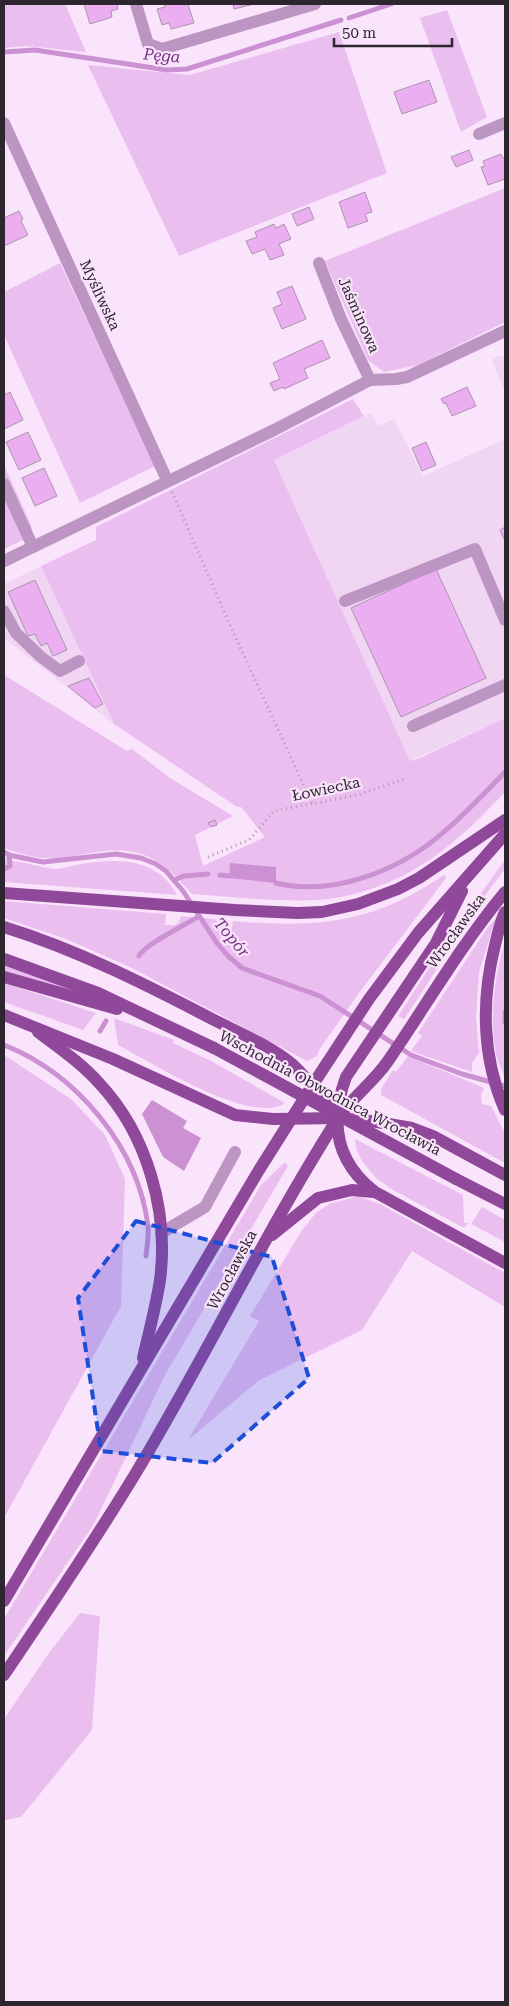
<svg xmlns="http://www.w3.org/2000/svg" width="509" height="2006" font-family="'Roboto Serif',serif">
  <rect width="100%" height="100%" fill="#fae4fc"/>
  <g fill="#f1d6f4">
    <polygon points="500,356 505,356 505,392 493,363 493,359"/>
    <polygon points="371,413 378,426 394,419 423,476 505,439 505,718 410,761 274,460"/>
    <polygon points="41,566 68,624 114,724 4,638 4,584"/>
  </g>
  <g fill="#ebbef0">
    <polygon points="4,4 65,4 86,52 27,46 4,48"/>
    <polygon points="447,10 487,117 461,132 420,18"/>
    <polygon points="339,32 387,173 179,256 88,65 190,75"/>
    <polygon points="505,188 505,322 418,365 384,372 368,360 325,261"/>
    <polygon points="60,263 155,466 80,503 4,335 4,292"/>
    <path d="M 353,399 L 364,416 L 274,460 L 410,761 L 420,758 L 505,718 L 505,792 C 487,811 468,831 447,847 C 412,876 363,897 318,900 C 276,902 233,897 192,894 C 181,882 169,868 155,860 C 116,838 83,860 45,858 C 31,857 17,853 4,848 L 4,675 L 127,751 L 132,749 L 170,778 L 233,816 L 195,835 L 203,866 L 265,837 L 241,807 L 237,807 L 114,724 L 41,566 L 96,540 L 96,527 Z"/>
    <polygon points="4,465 31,525 33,535 4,549"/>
    <path d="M 4,857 L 9,861 C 25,861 40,868 55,869 C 63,869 73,865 82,864 C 117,858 158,858 177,895 L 4,882 Z"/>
    <path d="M 505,860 L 505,869 C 468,916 438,970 404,1019 L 398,1016 L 452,933 Z"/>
    <path d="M 444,875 L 446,878 L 359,993 L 319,1050 L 317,1056 L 307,1061 L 130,967 L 66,939 L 4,918 L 4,901 L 166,914 L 165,925 L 175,925 L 179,922 L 181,916 L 215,919 L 223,929 L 231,931 L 233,921 C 317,928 372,924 444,875 Z"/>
    <polygon points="496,918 479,972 476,1017 479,1053 472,1063 472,1072 411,1051 422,1036 418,1033 488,927"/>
    <path d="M 505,942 L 505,1079 C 503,1072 500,1067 498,1061 C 488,1028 494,975 505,942 Z"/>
    <polygon points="4,966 82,991 84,995 4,971"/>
    <polygon points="4,983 96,1013 83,1030 4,1002"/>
    <path d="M 114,1018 L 174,1040 L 173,1043 L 211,1061 L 285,1103 C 252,1126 152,1063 118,1045 Z"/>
    <polygon points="4,1055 71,1099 105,1135 125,1179 121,1306 4,1518"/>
    <polygon points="408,1056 484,1088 481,1095 482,1104 491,1106 505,1133 505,1163 381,1095 381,1089 393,1070 396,1072"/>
    <polygon points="355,1139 463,1195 464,1223 468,1223 464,1228 393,1190 376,1178 362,1161 356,1148"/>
    <polygon points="285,1162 288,1166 165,1375 94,1524 4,1656 4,1619 261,1185"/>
    <polygon points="358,1196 380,1204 505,1273 505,1307 412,1251 362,1330 258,1381 188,1440 259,1321 250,1316 302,1230 316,1213 329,1204"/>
    <polygon points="482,1207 505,1220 505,1242 471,1224"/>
    <polygon points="80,1613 100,1616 92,1730 21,1817 4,1820 4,1719 49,1653"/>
  </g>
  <g fill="#cb91d2">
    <polygon points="230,863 276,867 276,883 229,878"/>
    <polygon points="152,1100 187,1121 183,1128 201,1138 184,1171 163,1157 142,1114"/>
  </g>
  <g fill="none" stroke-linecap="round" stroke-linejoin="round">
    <g stroke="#cb91d2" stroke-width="5">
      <polyline points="349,18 391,4"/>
      <polyline points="4,52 35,50 167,70 187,69 341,20"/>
      <polyline points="4,852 9,855 43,862 116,854 141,858 156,864 166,871 183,891 217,943 228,956 242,968 320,996 411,1055 462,1074 505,1086"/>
      <polyline points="4,869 10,866 9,855"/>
      <polyline points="220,875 229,876"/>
      <polyline points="174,880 184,876 208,874"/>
      <path d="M 276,883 C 334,897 401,870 445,831 C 466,813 486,792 505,772"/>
      <path d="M 139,956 C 145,944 186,925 199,916"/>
      <polyline points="505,1012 505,1022"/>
      <polyline points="100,1031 106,1021"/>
      <path d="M 4,1045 C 77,1074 138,1147 148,1226 C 149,1235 147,1247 146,1256"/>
    </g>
  </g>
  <g fill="#eaaef1" stroke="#aa96ac">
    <polygon points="84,4 117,4 118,9 111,11 112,17 90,24"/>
    <polygon points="164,4 188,4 194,23 171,29 169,23 162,25 157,9 165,7"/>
    <polygon points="233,4 254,4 234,9"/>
    <polygon points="429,80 437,102 402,114 394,92"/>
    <polygon points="469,150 473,160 456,167 451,157"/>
    <polygon points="501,154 503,158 505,158 505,179 488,185 481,167 485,166 483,161"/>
    <polygon points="365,192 372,212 365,214 368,221 348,228 339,202"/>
    <polygon points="309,207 314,219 297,226 292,214"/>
    <polygon points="19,211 23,219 21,221 28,235 4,246 4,218"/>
    <polygon points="274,224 276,228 284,224 291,239 279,244 284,255 270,260 265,249 252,254 246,241 257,237 255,232"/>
    <polygon points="292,286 306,319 282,329 273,308 282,304 277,292"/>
    <polygon points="322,340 330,358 304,369 308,378 284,389 283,387 274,391 270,383 280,379 273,363"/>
    <polygon points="467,387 476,406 452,416 446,403 444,404 441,399"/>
    <polygon points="10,392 23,420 4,429 4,395"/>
    <polygon points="28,432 41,460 19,470 6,442"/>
    <polygon points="426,442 436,465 422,471 412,448"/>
    <polygon points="44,468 57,496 35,506 22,478"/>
    <polygon points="505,527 505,541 500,530"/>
    <polygon points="436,569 486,678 401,717 351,608"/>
    <polygon points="35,580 67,650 53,656 47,643 41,646 35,634 28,636 8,592"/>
    <polygon points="89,678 103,704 95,708 68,686"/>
    <polygon points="215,820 217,825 211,827 208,823"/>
  </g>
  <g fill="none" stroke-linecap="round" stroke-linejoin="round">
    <g stroke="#ac9cae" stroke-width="3" stroke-dasharray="1 4" stroke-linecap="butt">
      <polyline points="172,492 234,634 312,803"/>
      <polyline points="208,857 249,840 274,811 358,795 404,779"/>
    </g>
    <g stroke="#bd95c2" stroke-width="12">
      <polyline points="136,4 148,44 162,49 315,4"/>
      <polyline points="4,123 167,480"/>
      <polyline points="479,134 505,123"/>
      <polyline points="319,263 341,319 370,380"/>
      <polyline points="4,484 33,547"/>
      <polyline points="4,561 274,430 370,380 396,379 407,377 505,331"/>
      <polyline points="345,601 475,549 505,620"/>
      <polyline points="4,611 16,633 41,657 60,671 79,661"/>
      <polyline points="413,726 505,685"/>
      <polyline points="161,1233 205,1207 235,1152"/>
    </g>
    <g stroke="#90489a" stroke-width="12">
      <path d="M 462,891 L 436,943 L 346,1077 C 329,1123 336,1162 375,1192 L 505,1263"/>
      <polyline points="4,893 235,910 298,913 322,912 358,904 398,889 419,878 505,820"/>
      <path d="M 505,912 C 500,922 498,934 495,945 C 481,1000 482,1058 505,1110"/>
      <path d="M 4,927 C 78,950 147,985 216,1021 C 241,1034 271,1046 292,1064 C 308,1078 321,1097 334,1114"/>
      <polyline points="4,959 98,993 214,1048"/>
      <polyline points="4,977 117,1009"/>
      <polyline points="4,1015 113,1059 235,1115 273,1119 338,1118 371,1121 412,1128 433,1136 505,1175"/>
      <path d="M 38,1032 C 59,1048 81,1063 99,1083 C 147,1134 169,1211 160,1280 C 156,1306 149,1332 143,1358"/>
      <polyline points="456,1179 505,1204"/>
      <polyline points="272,1235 318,1198 352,1190 373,1192"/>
      <polyline points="4,1601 259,1170 312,1086 369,999 418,933 505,834"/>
      <path d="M 4,1675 C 49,1608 95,1541 137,1471 C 206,1356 264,1235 336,1121 C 350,1099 373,1083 388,1061 C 427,1004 461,945 505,892"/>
    </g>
    <polyline stroke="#90489a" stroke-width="12" points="214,1048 456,1179"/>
  </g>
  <path fill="#1d4ed8" fill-opacity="0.2" stroke="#1d4ed8" stroke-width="4" stroke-dasharray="10 6" stroke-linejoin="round" d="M 136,1221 L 272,1257 L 309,1378 L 212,1463 L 101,1451 L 78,1298 Z"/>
  <g text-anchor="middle" stroke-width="4.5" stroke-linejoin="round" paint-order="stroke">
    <g font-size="15" fill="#2e262f" stroke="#fae4fc">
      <text transform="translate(100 295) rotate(65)" y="5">Myśliwska</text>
      <text transform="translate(359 315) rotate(66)" y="5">Jaśminowa</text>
      <text transform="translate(326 789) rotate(-12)" y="5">Łowiecka</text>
      <text transform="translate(456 931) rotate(-54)" y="5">Wrocławska</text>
      <text transform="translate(330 1093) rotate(28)" y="5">Wschodnia Obwodnica Wrocławia</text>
      <text transform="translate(232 1270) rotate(-62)" y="5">Wrocławska</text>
    </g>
    <g font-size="16" font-style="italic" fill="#773280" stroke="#fae4fc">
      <text transform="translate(162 55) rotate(5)" y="6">Pęga</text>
      <text transform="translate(232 937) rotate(50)" y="6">Topór</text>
    </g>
  </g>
  <rect width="509" height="2006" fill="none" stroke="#2e262f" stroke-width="10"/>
  <path d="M334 38v8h118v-8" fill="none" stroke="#2e262f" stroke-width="2.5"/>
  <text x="342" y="38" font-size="15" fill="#2e262f" stroke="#fae4fc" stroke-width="4" paint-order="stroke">50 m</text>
</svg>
